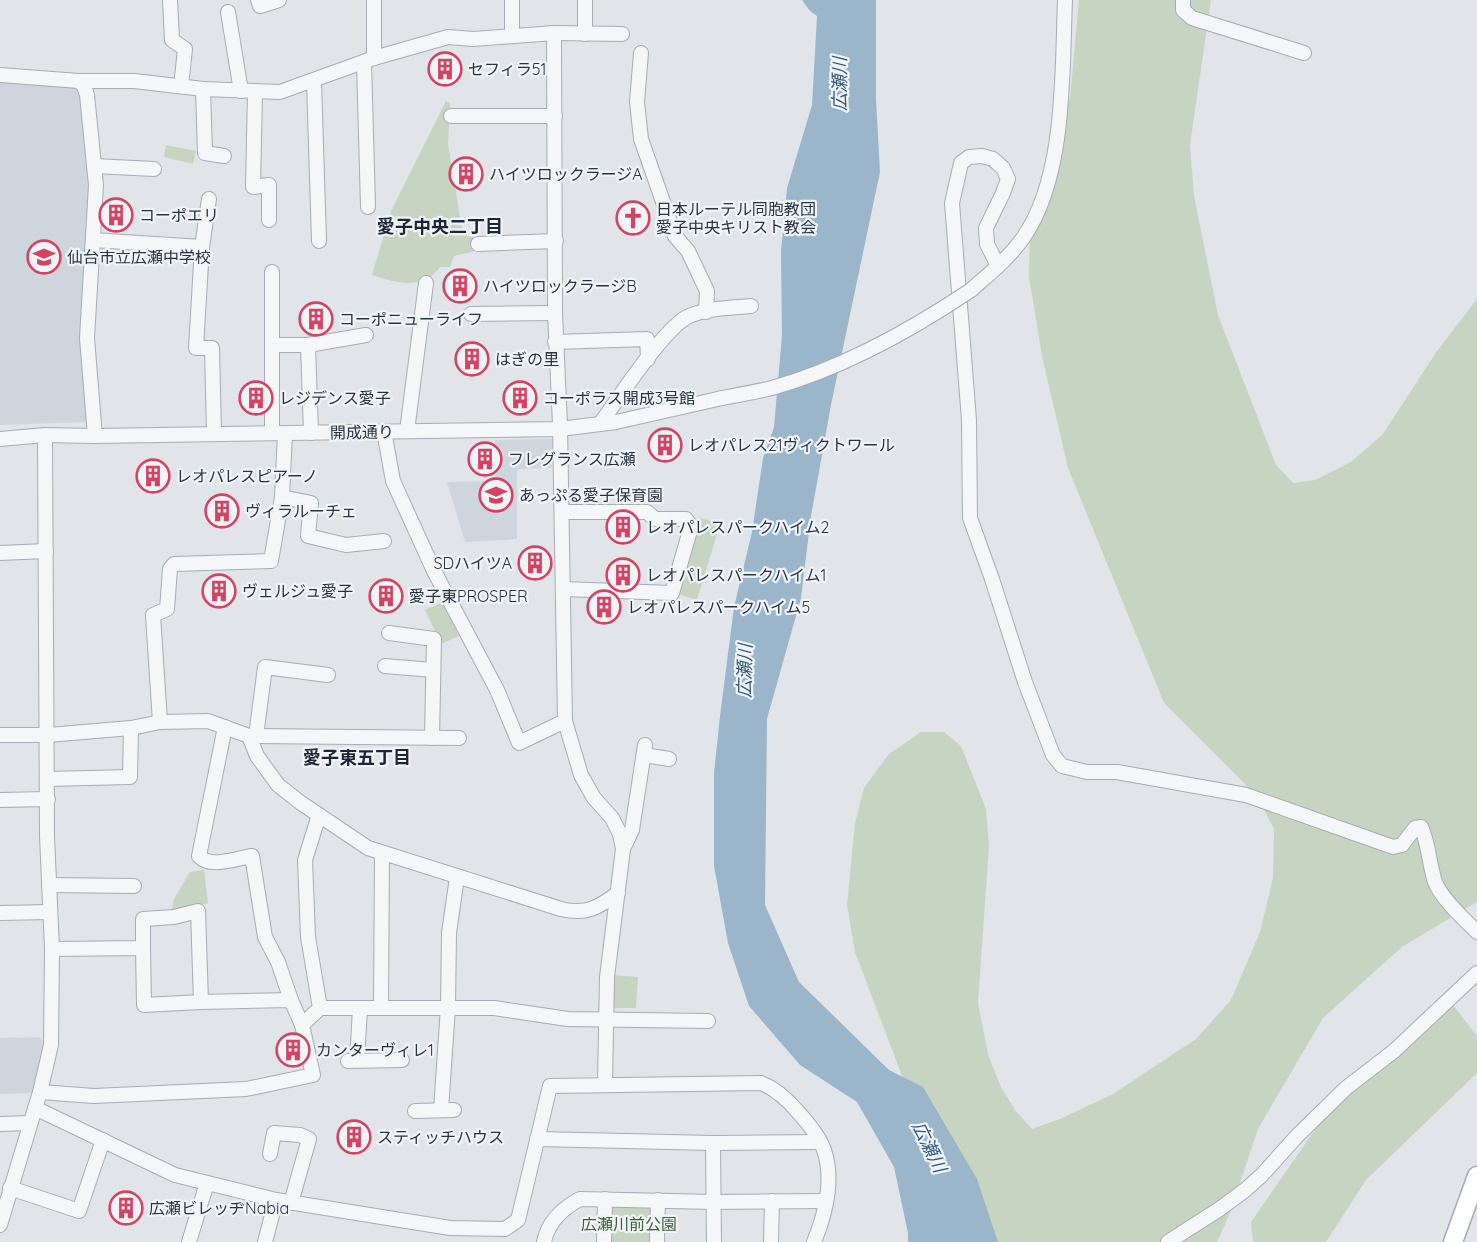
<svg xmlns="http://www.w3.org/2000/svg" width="1477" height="1242" font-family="Quicksand,'Noto Sans JP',sans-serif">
  <rect width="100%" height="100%" fill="#e1e5ea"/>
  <g fill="#cfd5dc">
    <polygon points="0,79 72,82 82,95 93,189 88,422 0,425"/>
    <polygon points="552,439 552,468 517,469 517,539 465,542 447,482 496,481 495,440"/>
    <polygon points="39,1037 45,1044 35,1093 0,1094 0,1038"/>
  </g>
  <g fill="#c8d4c2">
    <polygon points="1079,0 1211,0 1190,145 1194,196 1218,315 1276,465 1293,483 1315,480 1351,462 1383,434 1437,351 1477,299 1477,902 1402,947 1323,1018 1258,1129 1229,1215 1217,1242 919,1242 905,1084 855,952 847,905 855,823 864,788 889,754 921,732 944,732 961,746 986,809 989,846 978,1003 988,1054 1001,1087 1015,1110 1032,1129 1060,1119 1113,1094 1196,1039 1231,1000 1260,932 1273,878 1274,829 1257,796 1164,703 1068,468 1042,356 1029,277 1030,230 1037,214 1043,174 1070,98"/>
    <path d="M 446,101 L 450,104 L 448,144 L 463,235 L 476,238 L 475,251 L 454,256 L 450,267 L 440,267 C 423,291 396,283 372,275 L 391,211 Z"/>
    <polygon points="166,145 196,151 193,164 164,157"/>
    <polygon points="700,518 720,524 697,600 678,594"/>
    <polygon points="443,602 459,636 441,644 425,610"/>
    <polygon points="204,870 208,903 171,913 174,899 190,872"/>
    <polygon points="610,975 638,977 636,1008 613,1008"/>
    <polygon points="1450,1001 1477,1036 1477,1073 1366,1180 1326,1242 1253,1242 1251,1222 1323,1118"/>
    <polygon points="606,1206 653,1207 652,1242 606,1242"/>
  </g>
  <polygon fill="#9bb6cb" points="802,0 876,0 876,99 880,172 831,405 811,516 801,598 767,719 765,905 799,982 889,1070 923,1087 977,1179 998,1242 908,1242 908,1233 894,1167 857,1102 800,1065 749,1006 728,943 714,866 714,773 720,716 734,607 752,532 763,458 774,427 782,335 781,251 787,188 812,105 817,16 810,11"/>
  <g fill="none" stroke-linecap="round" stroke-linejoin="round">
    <g stroke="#a6acb5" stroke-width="16">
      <g id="minor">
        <polyline points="170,0 172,40 185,49 181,86"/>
        <polyline points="258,0 260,6 279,0"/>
        <polyline points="1183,0 1183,10 1192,18 1304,53"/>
        <polyline points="228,12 241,91"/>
        <polyline points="554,33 622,34"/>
        <polyline points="585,34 585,0"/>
        <polyline points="512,36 512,0"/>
        <polyline points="641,53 637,102 641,139 675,236 688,251 707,291 706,312"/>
        <polyline points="374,58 374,0"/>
        <polyline points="364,62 368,207"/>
        <polyline points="0,75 79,81 134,81 203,89 280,92 374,58 448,37 473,39 554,33 555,313 560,425 565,721 519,743 497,690 434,571 393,481 384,431"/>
        <polyline points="79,81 84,86 87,95 96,185 87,338 95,436"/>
        <polyline points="314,81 319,241"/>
        <polyline points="203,89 205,153 224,156"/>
        <polyline points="255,92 253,187 269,185 269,220"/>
        <polyline points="451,116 555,116"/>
        <polyline points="94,166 154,169"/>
        <polyline points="93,240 202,247 196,348 212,348 214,433"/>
        <polyline points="478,244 556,241"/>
        <polyline points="202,247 209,199"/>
        <path d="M 998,266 L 987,244 L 986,228 L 1003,193 L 1008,179 L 1003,168 L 993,159 L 982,156 L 969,157 L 961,163 L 952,203 L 969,420 L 970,518 L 992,579 L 1025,682 L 1053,755 L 1062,766 L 1087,772 L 1117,772 L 1246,795 L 1393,847 L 1402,845 L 1415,828 L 1421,827 C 1429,844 1429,864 1435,882 C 1441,898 1464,919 1477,932"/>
        <polyline points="272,272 272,433"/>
        <path d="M 971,290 C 989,274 1009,258 1023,238 C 1066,177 1062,72 1065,0"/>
        <polyline points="471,314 555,313"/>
        <polyline points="555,342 647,339 648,359"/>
        <polyline points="272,345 308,345"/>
        <path d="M 600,424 C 618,399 663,330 687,317 C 705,308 731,308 751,306"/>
        <polyline points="407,431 426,283"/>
        <polyline points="311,433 308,345 366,335"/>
        <polyline points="0,439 45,435 95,436 560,429 616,422 722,398"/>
        <polyline points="282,497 311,503 308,536 346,545 384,541"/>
        <polyline points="562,512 647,512 655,519 686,519 691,527 672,593 563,589"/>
        <polyline points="0,553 46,551"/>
        <polyline points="389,633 434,639 432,738"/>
        <polyline points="385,666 433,670"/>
        <polyline points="565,721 581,775 594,798 612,818 620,834 623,849 607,977 605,1084"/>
        <polyline points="160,722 153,615 167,609 170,569 174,564 271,561 282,497 285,433"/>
        <path d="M 225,727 L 199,856 C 210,869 237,858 252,856 L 265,937 L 278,962 L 291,1000"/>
        <path d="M 0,735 L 48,735 L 131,728 L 160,722 L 208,721 L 249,736 L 257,756 L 278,785 L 301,803 L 368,848 L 561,909 C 586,915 598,908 618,893"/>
        <polyline points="249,736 459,738"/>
        <polyline points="256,736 265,667 328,675"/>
        <polyline points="644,755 669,759"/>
        <polyline points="48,779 130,777 131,728"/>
        <polyline points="0,800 48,799"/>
        <polyline points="623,849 632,830 645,745"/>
        <polyline points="49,885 134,886"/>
        <polyline points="0,913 50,912"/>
        <polyline points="52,949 143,948 143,919 174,917 198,911 201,1002 144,1005 143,948"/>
        <polyline points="201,1002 291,1000 302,1025"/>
        <polyline points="320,1008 494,1008 568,1019 708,1021"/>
        <polyline points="381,1008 382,853"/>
        <polyline points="357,1060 360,1009"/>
        <polyline points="348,1061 402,1060"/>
        <polyline points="40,1092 94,1096 246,1089 313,1075 302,1025 320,1008 308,937 305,860 319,815"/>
        <path d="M 35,1108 L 175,1175 L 276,1200 L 450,1228 L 505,1229 L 518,1220 L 550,1086 L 761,1083 C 776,1089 788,1100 798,1112 C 808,1123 819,1136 824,1150 C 834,1179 825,1215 814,1242"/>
        <polyline points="441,1110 448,1007 449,933 457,877"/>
        <polyline points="415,1111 454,1110"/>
        <polyline points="0,1124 29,1123"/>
        <polyline points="537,1139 713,1143 820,1142"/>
        <polyline points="713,1143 714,1242"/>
        <polyline points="270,1154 274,1133 300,1135 309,1139 291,1203"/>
        <polyline points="10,1188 79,1211 103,1140"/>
        <polyline points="0,1225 40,1092 51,1045 52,949 47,836 45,435"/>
        <polyline points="189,1242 207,1183"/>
        <polyline points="265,1242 276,1200"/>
        <path d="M 544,1242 C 548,1222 563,1208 580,1199 L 714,1202 L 826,1201"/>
        <polyline points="604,1242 605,1199"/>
        <polyline points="657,1242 658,1200"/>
        <polyline points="771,1242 772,1201"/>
        <polyline points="1168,1242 1218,1210 1244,1191 1262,1175 1297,1136 1346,1088 1394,1051 1477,973"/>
      </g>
    </g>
    <g stroke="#a0abb6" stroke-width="21">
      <polyline id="major" points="1453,1242 1477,1176"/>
    </g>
    <use href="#minor" stroke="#f4f6f8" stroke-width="14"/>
    <use href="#major" stroke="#fff" stroke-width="18"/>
    <g stroke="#a6acb5" stroke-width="16" stroke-linecap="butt">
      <path id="minor-bridge" d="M 722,398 C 738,395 755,392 772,388 C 843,368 910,331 971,290"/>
    </g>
    <use href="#minor-bridge" stroke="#f4f6f8" stroke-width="14"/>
  </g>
  <defs>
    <g id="building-ring" transform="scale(1.725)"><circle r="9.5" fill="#f1f4f7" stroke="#d24364" stroke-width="1.5"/><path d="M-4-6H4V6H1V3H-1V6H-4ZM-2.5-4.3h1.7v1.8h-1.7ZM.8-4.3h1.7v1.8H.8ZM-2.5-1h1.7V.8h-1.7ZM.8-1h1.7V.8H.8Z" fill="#d24364"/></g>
    <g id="church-ring" transform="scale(1.725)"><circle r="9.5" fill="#f1f4f7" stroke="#d24364" stroke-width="1.5"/><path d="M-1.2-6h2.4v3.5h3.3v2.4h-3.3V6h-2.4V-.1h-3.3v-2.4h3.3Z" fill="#d24364"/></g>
    <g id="school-ring" transform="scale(1.725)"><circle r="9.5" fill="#f1f4f7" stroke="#d24364" stroke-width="1.5"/><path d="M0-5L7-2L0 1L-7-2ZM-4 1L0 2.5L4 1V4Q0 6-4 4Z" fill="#d24364"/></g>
  </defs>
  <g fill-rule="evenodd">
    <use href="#building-ring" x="445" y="69"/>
    <use href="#building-ring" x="466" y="174"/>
    <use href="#building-ring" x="116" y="215"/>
    <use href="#church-ring" x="633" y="218"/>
    <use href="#school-ring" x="44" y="257"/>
    <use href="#building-ring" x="460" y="286"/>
    <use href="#building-ring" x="316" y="319"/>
    <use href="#building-ring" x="472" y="359"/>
    <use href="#building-ring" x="256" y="398"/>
    <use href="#building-ring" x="520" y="398"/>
    <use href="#building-ring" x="665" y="445"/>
    <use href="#building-ring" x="485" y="459"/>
    <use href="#building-ring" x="153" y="476"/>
    <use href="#school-ring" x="496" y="495"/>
    <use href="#building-ring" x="222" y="511"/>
    <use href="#building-ring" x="623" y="527"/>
    <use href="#building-ring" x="535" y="563"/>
    <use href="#building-ring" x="623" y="575"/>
    <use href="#building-ring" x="219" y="591"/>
    <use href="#building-ring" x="386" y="596"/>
    <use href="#building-ring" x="604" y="607"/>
    <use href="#building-ring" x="293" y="1050"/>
    <use href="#building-ring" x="354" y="1137"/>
    <use href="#building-ring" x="126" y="1208"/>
  </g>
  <g text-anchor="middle" stroke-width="4.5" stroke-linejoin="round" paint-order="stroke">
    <g font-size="16" fill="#293443" stroke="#f1f4f7" text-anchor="start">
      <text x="468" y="75">セフィラ51</text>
      <text x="489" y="180">ハイツロックラージA</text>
      <text x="656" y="215">日本ルーテル同胞教団<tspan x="656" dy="18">愛子中央キリスト教会</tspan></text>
      <text x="139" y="221">コーポエリ</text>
      <text x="67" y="263">仙台市立広瀬中学校</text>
      <text x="483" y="292">ハイツロックラージB</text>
      <text x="339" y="325">コーポニューライフ</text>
      <text x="495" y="365">はぎの里</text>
      <text x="279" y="404">レジデンス愛子</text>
      <text x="543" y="404">コーポラス開成3号館</text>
      <text x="688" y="451">レオパレス21ヴィクトワール</text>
      <text x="508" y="465">フレグランス広瀬</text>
      <text x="176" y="482">レオパレスピアーノ</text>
      <text x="519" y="501">あっぷる愛子保育園</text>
      <text x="245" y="517">ヴィラルーチェ</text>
      <text x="646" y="533">レオパレスパークハイム2</text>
      <text x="512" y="569" text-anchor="end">SDハイツA</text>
      <text x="646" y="581">レオパレスパークハイム1</text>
      <text x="242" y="597">ヴェルジュ愛子</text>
      <text x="409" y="602">愛子東PROSPER</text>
      <text x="627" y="613">レオパレスパークハイム5</text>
      <text x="316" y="1056">カンターヴィレ1</text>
      <text x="377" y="1143">スティッチハウス</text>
      <text x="149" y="1214">広瀬ビレッヂNabia</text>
    </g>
    <g font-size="16" fill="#293443" stroke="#f1f4f7">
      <text transform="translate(362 432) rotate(-1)" y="6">開成通り</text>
    </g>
    <g font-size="16" fill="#415f36" stroke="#f1f4f7">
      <text x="629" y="1230">広瀬川前公園</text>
    </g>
    <g font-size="18" font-style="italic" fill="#325778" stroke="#f1f4f7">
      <text transform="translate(840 84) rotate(-90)" y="6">広瀬川</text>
      <text transform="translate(745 671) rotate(-89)" y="6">広瀬川</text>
      <text transform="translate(929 1147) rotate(64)" y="6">広瀬川</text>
    </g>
    <g font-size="18" font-weight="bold" fill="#1b2533" stroke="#f1f4f7">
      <text x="440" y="233">愛子中央二丁目</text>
      <text x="357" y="764">愛子東五丁目</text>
    </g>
  </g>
</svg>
